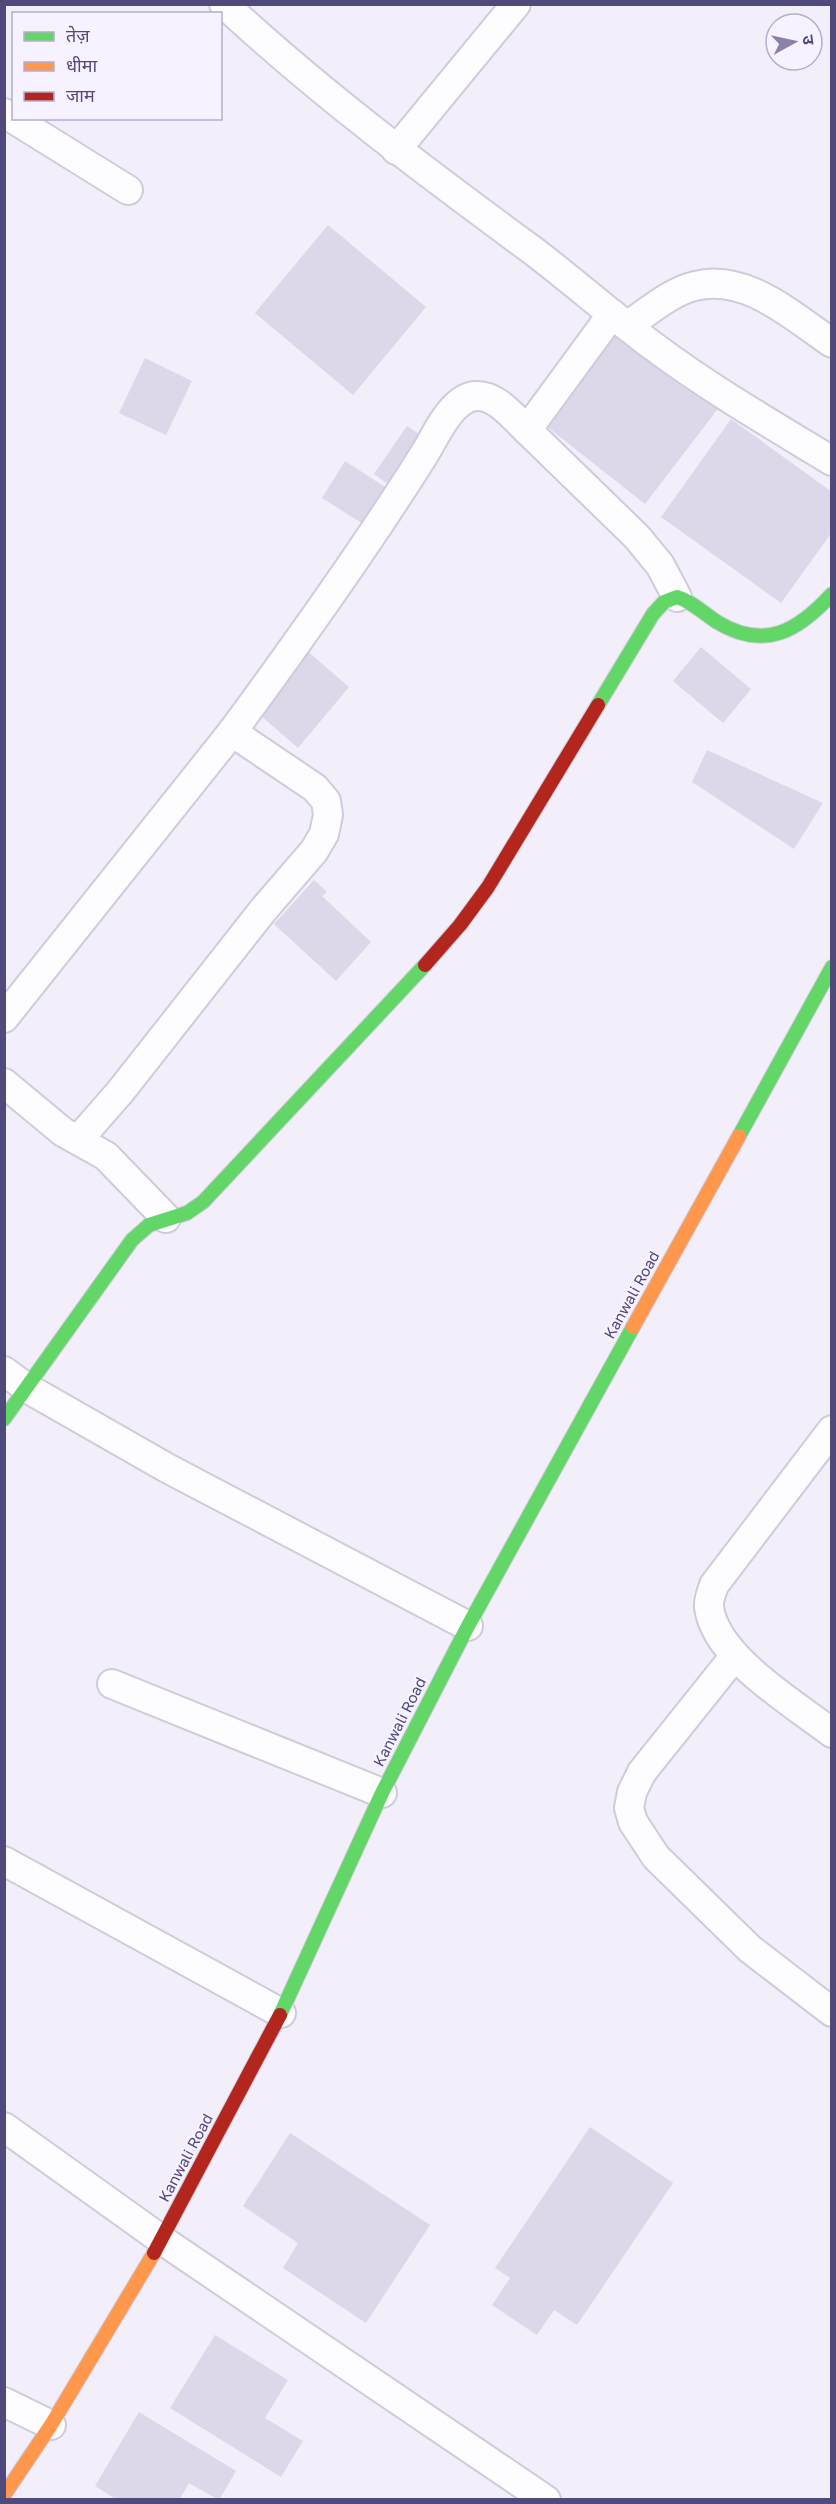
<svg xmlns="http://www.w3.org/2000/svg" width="836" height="2504" font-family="'Golos Text','Noto Sans Devanagari',sans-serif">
  <rect width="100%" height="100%" fill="#f2eefa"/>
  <g fill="#dcd8e9">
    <polygon points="328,225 426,307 353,395 255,313"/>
    <polygon points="627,312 730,393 645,504 541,422"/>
    <polygon points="145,358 192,381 166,435 119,413"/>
    <polygon points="731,419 832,492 832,532 781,603 661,517"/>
    <polygon points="407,426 426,439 392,487 374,474"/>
    <polygon points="345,461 388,489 365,525 322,498"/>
    <polygon points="701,647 751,689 723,723 673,681"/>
    <polygon points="305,649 349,687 298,748 253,709"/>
    <polygon points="707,750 823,803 794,849 692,782"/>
    <polygon points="314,880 327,892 322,896 371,942 336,981 274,924"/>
    <polygon points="590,2127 673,2183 577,2325 554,2310 537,2335 492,2305 510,2278 495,2268"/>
    <polygon points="290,2133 430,2225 366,2323 283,2268 298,2243 243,2206"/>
    <polygon points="215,2335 288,2380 265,2418 303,2441 281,2477 170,2408"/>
    <polygon points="139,2412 236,2471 219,2500 189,2483 179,2500 117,2500 95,2486"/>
  </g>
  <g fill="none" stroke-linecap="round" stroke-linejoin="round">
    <g stroke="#cfcbdd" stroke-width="32">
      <g id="street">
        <path d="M 224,4 C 321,94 426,172 532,250 C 573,281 611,315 653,346 C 709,388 771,424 832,461"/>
        <polyline points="4,113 128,190"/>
        <polyline points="396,150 516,4"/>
        <path d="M 627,326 C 648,312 670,292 695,286 C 746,273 792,316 832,343"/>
        <polyline points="527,430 637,537 660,565 677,597"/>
        <polyline points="4,1018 232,732"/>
        <polyline points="4,1083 63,1132 106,1156 166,1218"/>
        <path d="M 78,1140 L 120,1092 L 264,909 L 314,851 L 324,834 L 328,815 L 326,801 L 315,788 L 232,732 C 299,641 365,549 425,453 C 436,435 451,399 475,396 C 496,394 514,418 527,430 L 612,314"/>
        <polyline points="4,1371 27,1388 167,1468 468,1626"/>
        <path d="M 832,1430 L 714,1585 C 712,1592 708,1600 709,1607 C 715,1657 793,1703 832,1733"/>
        <polyline points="734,1657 642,1772 632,1792 629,1808 633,1822 656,1857 750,1949 832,2012"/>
        <polyline points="112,1684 382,1793"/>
        <polyline points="4,1861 281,2013"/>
        <polyline points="4,2127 162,2240 546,2500"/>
        <polyline points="4,2402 51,2425"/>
      </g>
    </g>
    <g stroke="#d0ccde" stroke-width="16">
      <g id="fast">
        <path d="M 598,705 L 653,614 L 664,602 L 677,597 C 693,602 703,613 717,622 C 765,651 798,631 832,594"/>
        <polyline points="739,1136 832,967"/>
        <polyline points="4,1419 132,1240 149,1225 187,1213 203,1202 425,965"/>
        <polyline points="280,2015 382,1793 468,1626 633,1327"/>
      </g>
    </g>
    <g stroke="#d0ccde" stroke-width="16">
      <g id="slow">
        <polyline points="633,1327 739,1136"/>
        <polyline points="4,2495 51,2425 154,2253"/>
      </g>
    </g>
    <g stroke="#d0ccde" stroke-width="16">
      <g id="jam">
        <polyline points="425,965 460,925 488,887 598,705"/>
        <polyline points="154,2253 280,2015"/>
      </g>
    </g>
    <use href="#street" stroke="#fdfcfe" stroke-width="28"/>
    <use href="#fast" stroke="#63d668" stroke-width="14"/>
    <use href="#slow" stroke="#ff974d" stroke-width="14"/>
    <use href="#jam" stroke="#b3261e" stroke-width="14"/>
  </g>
  <g text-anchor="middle" stroke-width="4.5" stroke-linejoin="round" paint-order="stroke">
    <g font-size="15" fill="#504a7c" stroke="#f7f2ff">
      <text transform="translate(632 1295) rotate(-61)" y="5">Kanwali Road</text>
      <text transform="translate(400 1722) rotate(-63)" y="5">Kanwali Road</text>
      <text transform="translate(186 2158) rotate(-62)" y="5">Kanwali Road</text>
    </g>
  </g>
  <rect width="836" height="2504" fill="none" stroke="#504a7c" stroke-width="12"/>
  <rect x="12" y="12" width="210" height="108" fill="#f7f2ff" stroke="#b4afcb" stroke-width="1.5"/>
  <rect x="24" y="32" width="30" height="9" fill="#63d668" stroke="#b4afcb" stroke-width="1.5"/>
  <text x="66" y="42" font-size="18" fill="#504a7c">तेज़</text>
  <rect x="24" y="62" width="30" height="9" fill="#ff974d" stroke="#b4afcb" stroke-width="1.5"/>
  <text x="66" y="72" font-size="18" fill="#504a7c">धीमा</text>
  <rect x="24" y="92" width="30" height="9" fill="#b3261e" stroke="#b4afcb" stroke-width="1.5"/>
  <text x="66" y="102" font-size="18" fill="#504a7c">जाम</text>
  <g transform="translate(794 42) rotate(82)"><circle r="28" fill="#f7f2ff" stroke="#b4afcb" stroke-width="1.5"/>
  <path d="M0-4.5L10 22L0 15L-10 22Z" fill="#8983a8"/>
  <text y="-9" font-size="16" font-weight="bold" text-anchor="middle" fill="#504a7c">उ</text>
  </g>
</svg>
